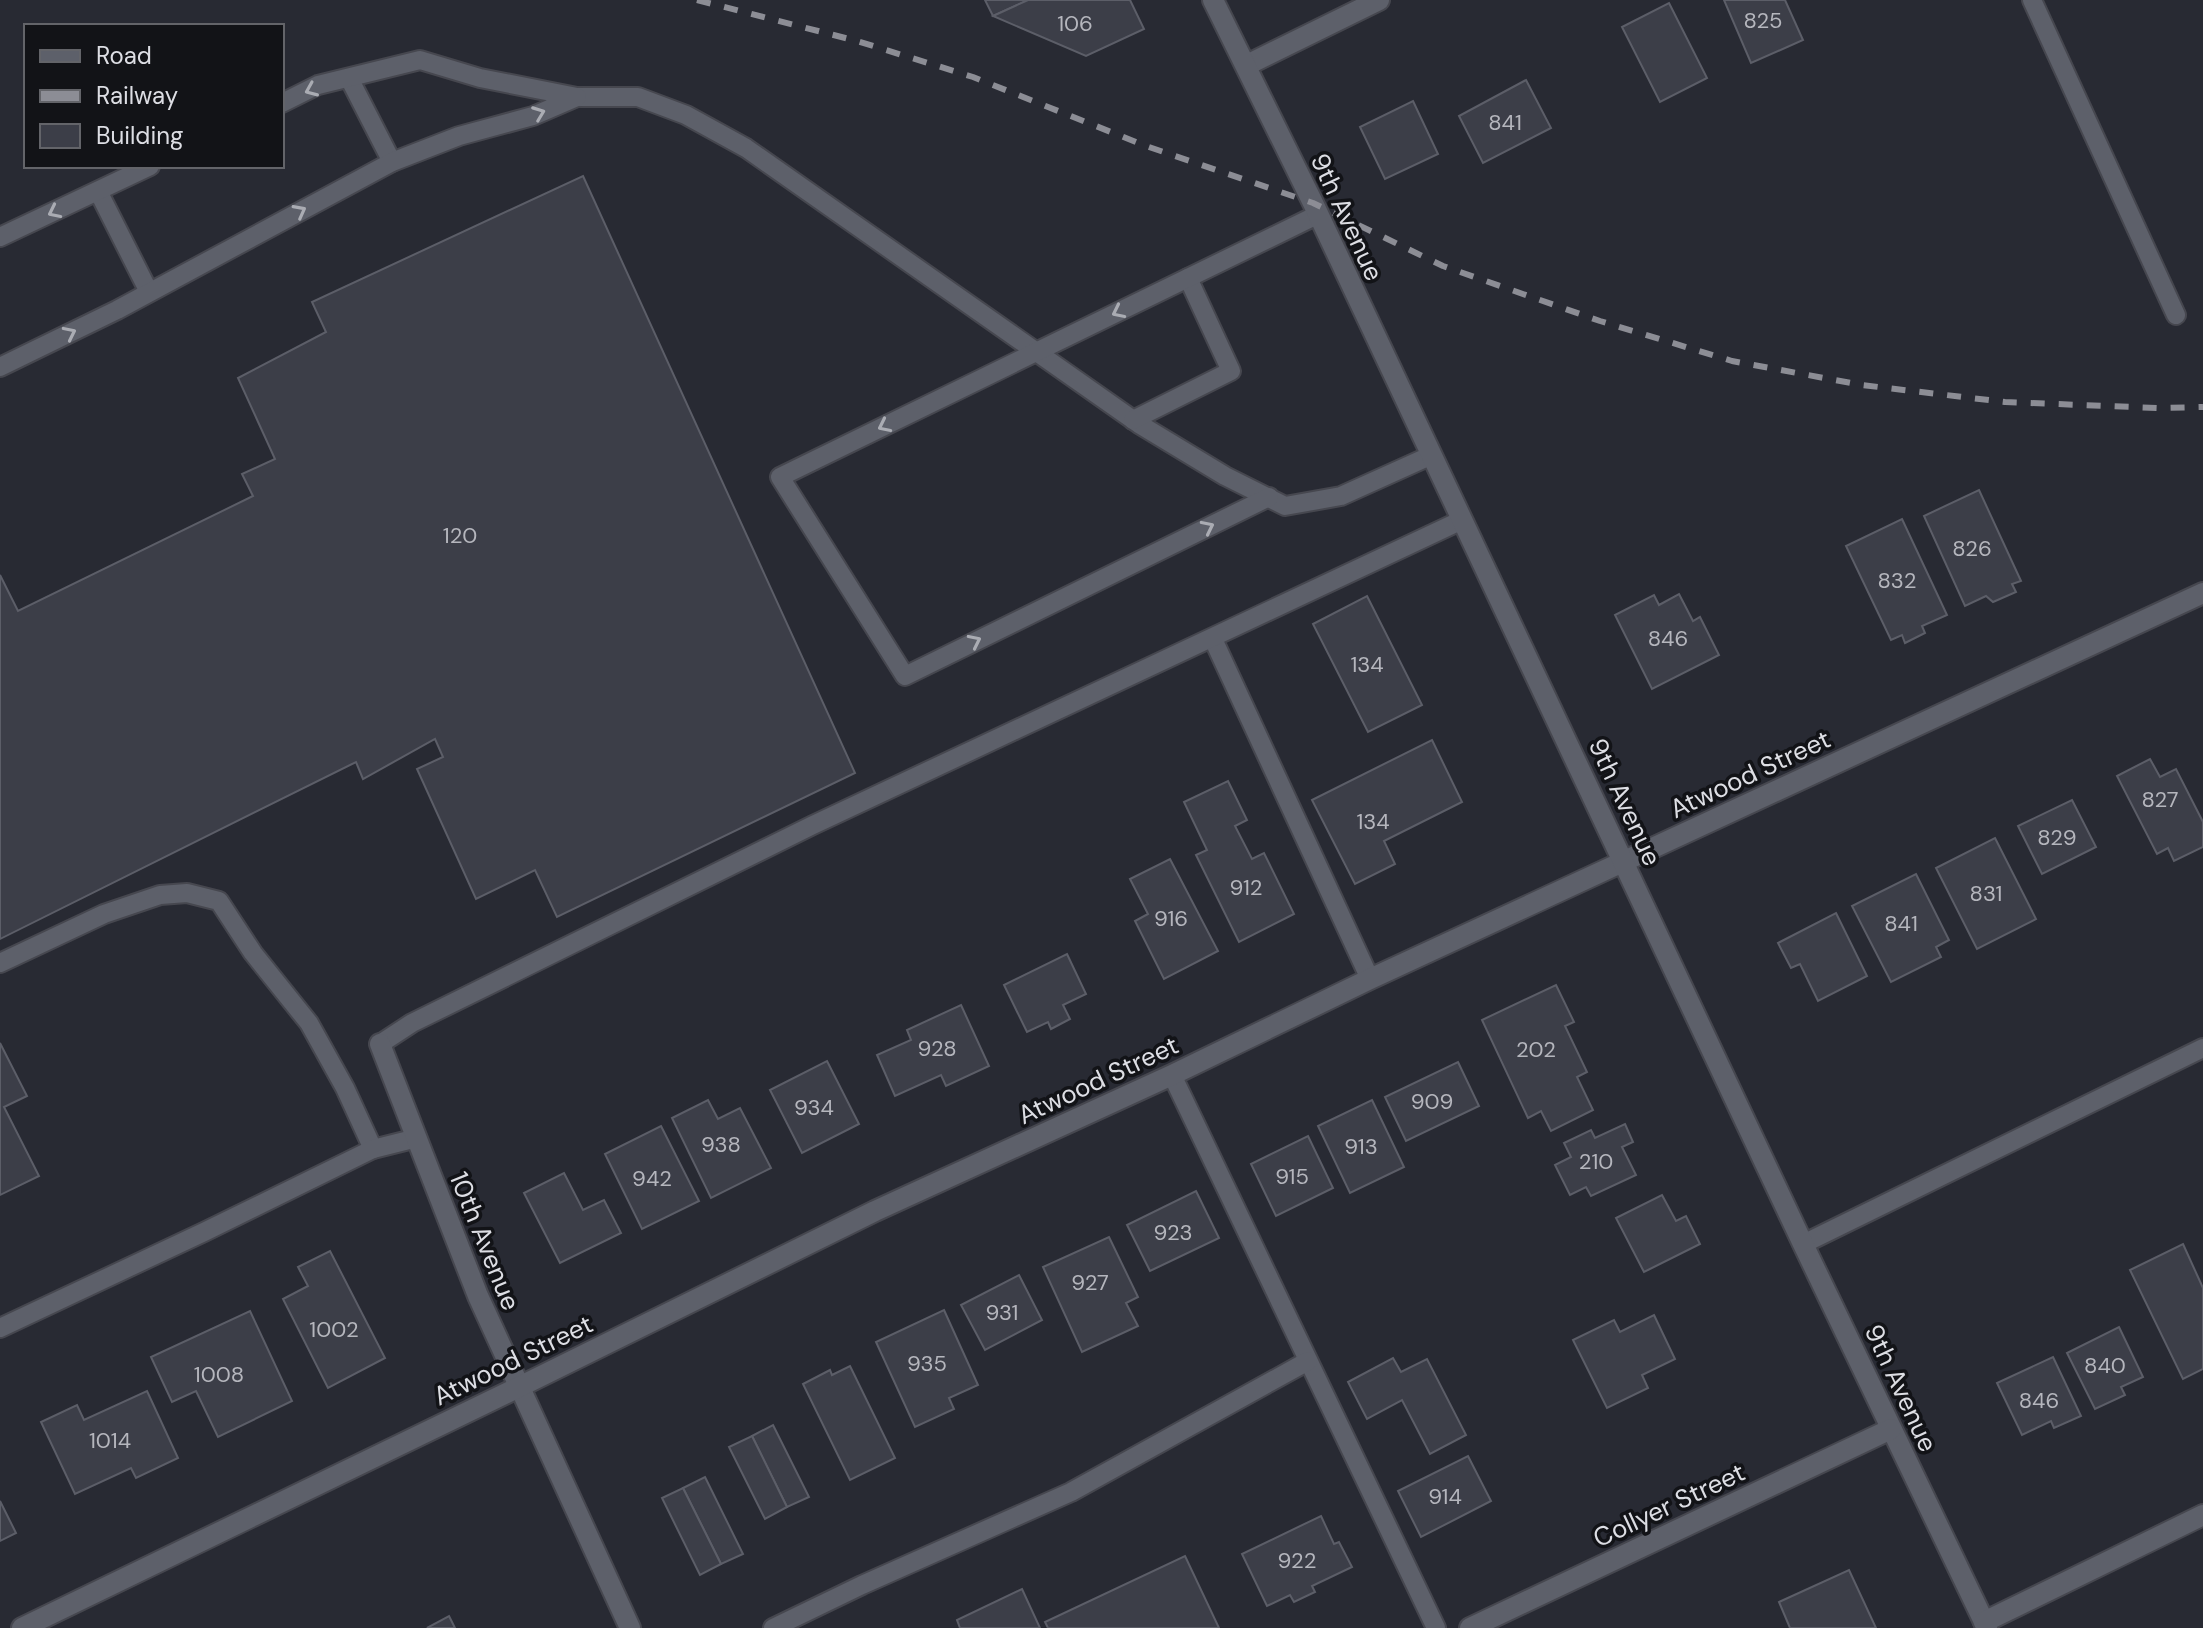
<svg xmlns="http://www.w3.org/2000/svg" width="2203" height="1628" font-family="'DM Sans',sans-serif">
  <rect width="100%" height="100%" fill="#282a33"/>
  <g fill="#3c3e48" stroke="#5c5e68" stroke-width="2">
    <polygon points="985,0 1028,0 993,16"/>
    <polygon points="1028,0 1130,0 1144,29 1086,56 993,16"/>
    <polygon points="1724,0 1785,0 1803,40 1751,63"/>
    <polygon points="1669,3 1707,78 1660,102 1622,27"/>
    <polygon points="1526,80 1551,128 1483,163 1459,116"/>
    <polygon points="1413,101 1438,154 1385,179 1360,127"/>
    <polygon points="583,176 855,773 557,917 535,870 476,899 417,769 443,757 435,739 363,779 356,762 0,939 0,575 18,611 253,496 242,474 275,459 238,378 326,332 312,302"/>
    <polygon points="1979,490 2021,581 2012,584 2016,592 1993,602 1986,596 1965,606 1924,516"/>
    <polygon points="1902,519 1947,615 1922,626 1925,633 1905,643 1902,635 1891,640 1846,546"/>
    <polygon points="1679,594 1693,621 1700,617 1719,655 1652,689 1615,615 1654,595 1659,605"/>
    <polygon points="1367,596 1422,705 1368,732 1313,624"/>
    <polygon points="1432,740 1462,802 1384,841 1395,864 1355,884 1312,800"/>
    <polygon points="2150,759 2160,777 2176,769 2203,822 2203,847 2174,861 2168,848 2157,854 2117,776"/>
    <polygon points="1228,781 1247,820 1235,826 1252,859 1264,853 1294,914 1239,942 1196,855 1207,850 1184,802"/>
    <polygon points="2072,800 2096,847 2042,874 2018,826"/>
    <polygon points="1995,838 2036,919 1977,949 1936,868"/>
    <polygon points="1170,859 1218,951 1164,979 1135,921 1148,914 1130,879"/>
    <polygon points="1916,874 1949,940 1936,947 1941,957 1891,982 1852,906"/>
    <polygon points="1836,913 1867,976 1818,1001 1800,964 1791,968 1778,943"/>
    <polygon points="1067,954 1086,994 1063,1005 1070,1019 1051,1029 1048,1022 1027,1032 1004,985"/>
    <polygon points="1556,985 1574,1022 1565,1026 1587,1072 1577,1077 1593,1110 1551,1131 1541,1111 1528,1118 1482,1020"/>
    <polygon points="961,1005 989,1066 946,1086 941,1075 895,1096 877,1055 911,1040 907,1030"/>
    <polygon points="0,1043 27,1096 4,1107 39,1176 0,1195"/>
    <polygon points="827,1061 859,1124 802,1153 770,1090"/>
    <polygon points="1458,1062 1479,1106 1406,1141 1385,1097"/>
    <polygon points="708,1100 718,1119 740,1108 771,1168 711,1198 672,1118"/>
    <polygon points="1372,1100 1404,1167 1350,1193 1318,1126"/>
    <polygon points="1625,1124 1633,1142 1622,1147 1636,1175 1591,1196 1586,1187 1570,1195 1555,1165 1571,1157 1564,1143 1591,1130 1595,1138"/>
    <polygon points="661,1126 699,1201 642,1229 605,1154"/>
    <polygon points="1308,1136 1333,1188 1276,1216 1251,1164"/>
    <polygon points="564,1173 583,1210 604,1200 621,1233 560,1263 524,1193"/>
    <polygon points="1196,1191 1219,1238 1150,1271 1127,1225"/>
    <polygon points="1662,1195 1676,1221 1686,1216 1700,1244 1644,1272 1616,1218"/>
    <polygon points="1109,1237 1138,1297 1126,1303 1138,1326 1082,1352 1043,1267"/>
    <polygon points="2183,1244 2203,1288 2203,1369 2183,1379 2130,1270"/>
    <polygon points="330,1251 385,1358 328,1388 283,1299 308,1286 298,1267"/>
    <polygon points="1019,1275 1042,1320 985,1350 961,1305"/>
    <polygon points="944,1310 978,1385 949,1398 954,1409 915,1427 876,1342"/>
    <polygon points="250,1311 292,1401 218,1437 196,1391 172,1402 151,1357"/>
    <polygon points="1654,1315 1675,1359 1642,1375 1648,1388 1607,1408 1573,1340 1614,1320 1620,1332"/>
    <polygon points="2119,1327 2143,1377 2121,1387 2125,1395 2095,1409 2067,1353"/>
    <polygon points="2053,1357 2081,1416 2054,1428 2051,1421 2022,1435 1997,1383"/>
    <polygon points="1393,1358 1401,1372 1427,1359 1466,1435 1430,1454 1402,1400 1367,1419 1348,1382"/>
    <polygon points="850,1366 895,1458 850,1480 803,1384 830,1370 832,1375"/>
    <polygon points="147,1391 178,1458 136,1478 131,1468 75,1494 41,1422 77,1405 84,1420"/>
    <polygon points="773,1425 809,1497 787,1507 752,1436"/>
    <polygon points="752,1436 787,1507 765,1519 729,1447"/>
    <polygon points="1468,1456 1491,1501 1421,1537 1398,1491"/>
    <polygon points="705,1477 743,1554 721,1564 683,1488"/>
    <polygon points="683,1488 721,1564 700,1575 662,1498"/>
    <polygon points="0,1501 16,1533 0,1541"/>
    <polygon points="1321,1516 1334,1544 1339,1542 1352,1567 1312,1586 1315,1592 1294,1602 1290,1595 1267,1606 1242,1554"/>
    <polygon points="1185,1556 1219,1628 1048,1628 1045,1622"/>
    <polygon points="1849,1570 1876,1628 1790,1628 1779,1602"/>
    <polygon points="1022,1589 1040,1628 960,1628 957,1620"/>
    <polygon points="449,1616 455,1628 427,1628"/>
  </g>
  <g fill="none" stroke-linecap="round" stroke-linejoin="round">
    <g stroke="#46474f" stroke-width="22">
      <g id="lane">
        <polyline points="2032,0 2176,315"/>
        <polyline points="349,78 392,162"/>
        <polyline points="577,97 638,97 686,115 746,148 1139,424 1225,476 1285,506 1341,496 1432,455"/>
        <polyline points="98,191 149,292"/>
        <polyline points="0,237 150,166"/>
        <polyline points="0,367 117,310 392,162 459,136 533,116 577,97 480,78 420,60 318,85 282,103"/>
        <polyline points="1133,420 1231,371 1188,278"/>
        <polyline points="1269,497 905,676 780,477 1317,215"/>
        <polyline points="1213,639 1370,979"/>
        <polyline points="0,963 104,914 160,895 187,893 219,901 253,953 309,1023 345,1088 373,1149"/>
        <polyline points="380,1044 412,1023 813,825 1462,520"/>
        <polyline points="1172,1075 1436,1628"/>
        <polyline points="1803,1244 2203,1048"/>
        <polyline points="0,1328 204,1232 373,1149 417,1138"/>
        <polyline points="773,1628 862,1585 1071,1492 1308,1361"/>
      </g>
    </g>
    <g stroke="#46474f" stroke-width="24">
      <g id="street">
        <polyline points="1247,65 1379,0"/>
        <polyline points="380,1044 478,1296 630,1628"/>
        <polyline points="22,1628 519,1387 875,1211 1172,1075 1370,979 2203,593"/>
      </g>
    </g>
    <g stroke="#46474f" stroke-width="24">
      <g id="secondary">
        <polyline points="1213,0 1313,203 1803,1244 1987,1628"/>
        <polyline points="1984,1622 2203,1515"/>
        <polyline points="1470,1628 1891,1429"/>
      </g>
    </g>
    <use href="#lane" stroke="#5d606a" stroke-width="18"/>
    <use href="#street" stroke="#5d606a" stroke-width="20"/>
    <use href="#secondary" stroke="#5d606a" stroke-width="20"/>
    <polyline stroke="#8c8d95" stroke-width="6" stroke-dasharray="14 14" stroke-linecap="butt" points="697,0 857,41 973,77 1146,146 1313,203 1443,266 1600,321 1732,361 1862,385 2005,402 2158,408 2203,407"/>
  </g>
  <defs><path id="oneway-chevron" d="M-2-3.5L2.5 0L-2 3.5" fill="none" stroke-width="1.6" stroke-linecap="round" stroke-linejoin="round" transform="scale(2)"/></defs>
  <g stroke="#aaacb3">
    <use href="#oneway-chevron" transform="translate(311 90) rotate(157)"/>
    <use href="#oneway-chevron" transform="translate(539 113) rotate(-21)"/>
    <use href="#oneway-chevron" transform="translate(300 211) rotate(-28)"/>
    <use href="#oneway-chevron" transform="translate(54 212) rotate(154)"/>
    <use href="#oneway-chevron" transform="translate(1118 312) rotate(154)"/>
    <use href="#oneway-chevron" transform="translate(70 333) rotate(-26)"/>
    <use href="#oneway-chevron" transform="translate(884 426) rotate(154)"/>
    <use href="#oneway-chevron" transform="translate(1208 527) rotate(-26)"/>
    <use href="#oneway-chevron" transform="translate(975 641) rotate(-26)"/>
  </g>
  <g text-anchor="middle" stroke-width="7" stroke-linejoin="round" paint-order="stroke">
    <g font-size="22" fill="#b5b6bd">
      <text x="1763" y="28">825</text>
      <text x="1075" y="31">106</text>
      <text x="1505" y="130">841</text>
      <text x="460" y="543">120</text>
      <text x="1972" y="556">826</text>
      <text x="1897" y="588">832</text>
      <text x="1668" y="646">846</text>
      <text x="1367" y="672">134</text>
      <text x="2160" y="807">827</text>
      <text x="1373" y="829">134</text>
      <text x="2057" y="845">829</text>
      <text x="1246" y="895">912</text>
      <text x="1986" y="901">831</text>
      <text x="1171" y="926">916</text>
      <text x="1901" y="931">841</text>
      <text x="937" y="1056">928</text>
      <text x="1536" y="1057">202</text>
      <text x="1432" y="1109">909</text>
      <text x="814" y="1115">934</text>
      <text x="721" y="1152">938</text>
      <text x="1361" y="1154">913</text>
      <text x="1596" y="1169">210</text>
      <text x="1292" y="1184">915</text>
      <text x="652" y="1186">942</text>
      <text x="1173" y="1240">923</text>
      <text x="1090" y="1290">927</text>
      <text x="1002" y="1320">931</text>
      <text x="334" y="1337">1002</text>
      <text x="927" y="1371">935</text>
      <text x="2105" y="1373">840</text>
      <text x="219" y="1382">1008</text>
      <text x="2039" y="1408">846</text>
      <text x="110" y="1448">1014</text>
      <text x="1445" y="1504">914</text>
      <text x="1297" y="1568">922</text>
    </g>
    <g font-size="26" fill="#dddee4" stroke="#121317">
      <text transform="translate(1347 217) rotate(65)" y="9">9th Avenue</text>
      <text transform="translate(1750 774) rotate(-25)" y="9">Atwood Street</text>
      <text transform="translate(1625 802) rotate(65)" y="9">9th Avenue</text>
      <text transform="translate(1098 1080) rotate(-25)" y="9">Atwood Street</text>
      <text transform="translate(485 1241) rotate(68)" y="9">10th Avenue</text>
      <text transform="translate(513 1360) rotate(-26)" y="9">Atwood Street</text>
      <text transform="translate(1901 1388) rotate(65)" y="9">9th Avenue</text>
      <text transform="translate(1669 1505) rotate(-25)" y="9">Collyer Street</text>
    </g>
  </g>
  <rect x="24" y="24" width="260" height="144" fill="#121317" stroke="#636469" stroke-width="2"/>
  <rect x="40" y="50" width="40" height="12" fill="#5d606a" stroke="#636469" stroke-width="2"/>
  <text x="96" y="64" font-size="24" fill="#dddee4">Road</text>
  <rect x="40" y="90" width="40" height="12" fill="#8c8d95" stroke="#636469" stroke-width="2"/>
  <text x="96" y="104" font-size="24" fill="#dddee4">Railway</text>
  <rect x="40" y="124" width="40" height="24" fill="#3c3e48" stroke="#636469" stroke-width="2"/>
  <text x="96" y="144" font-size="24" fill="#dddee4">Building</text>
</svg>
